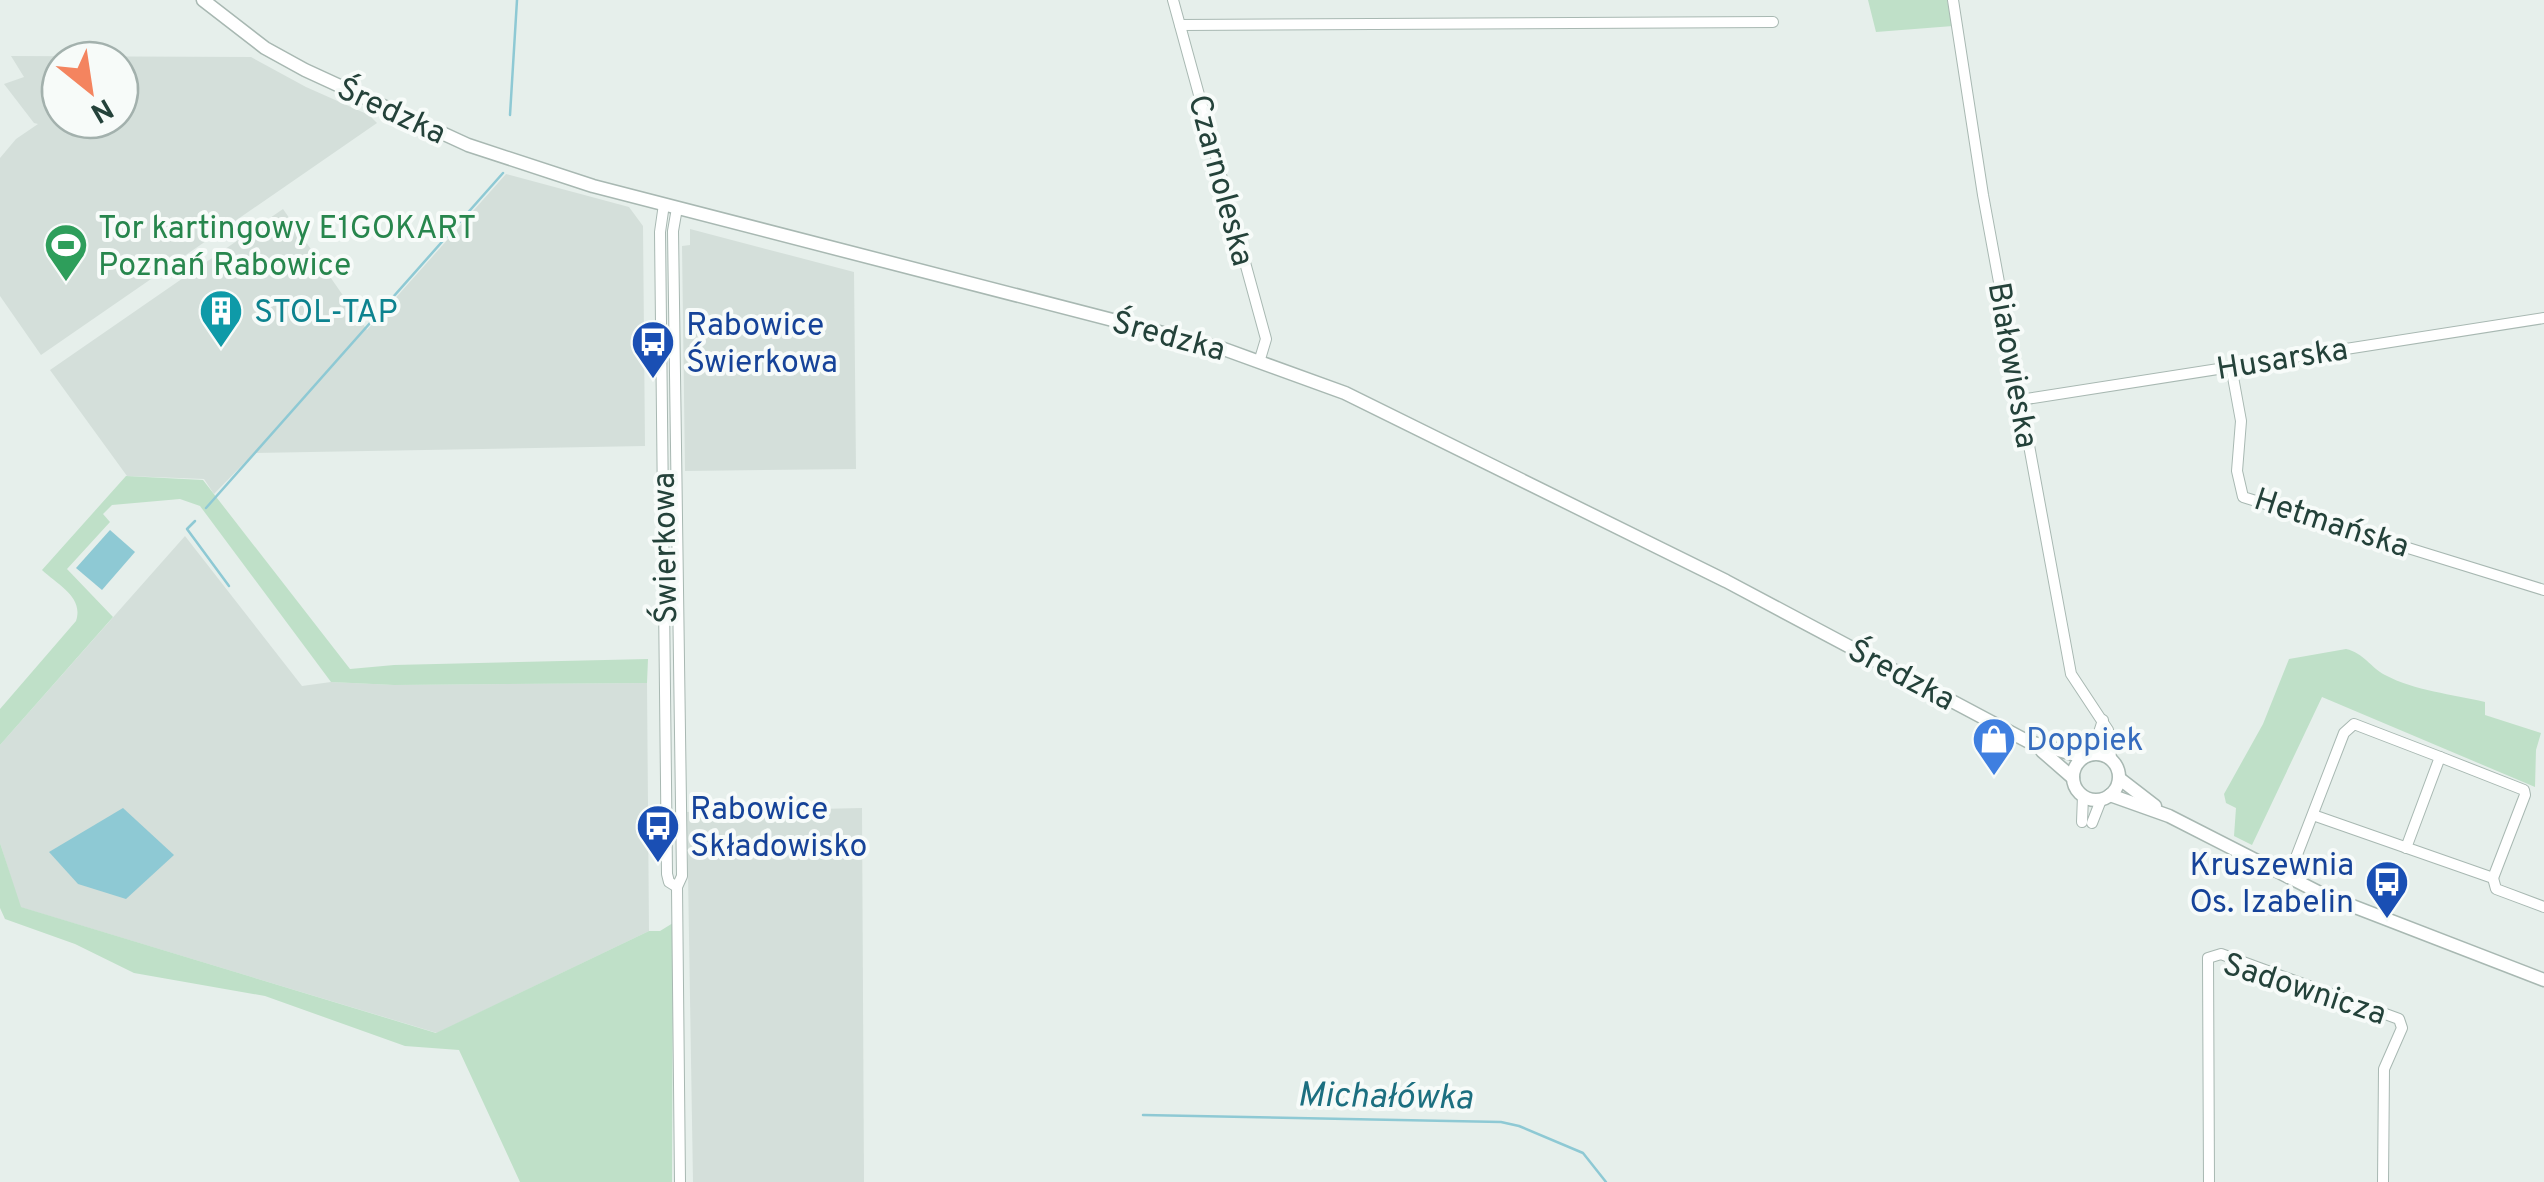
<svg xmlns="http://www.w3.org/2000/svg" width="2544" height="1182" font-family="Overpass,sans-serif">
  <rect width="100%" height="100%" fill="#e6efeb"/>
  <g fill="#d4dfda" fill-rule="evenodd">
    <path d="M 11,56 L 251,57 L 306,87 L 369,115 L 377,123 L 41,355 L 0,296 L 0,158 L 16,139 L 38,124 L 34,123 L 4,84 L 24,77 ZM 60,60 L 120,60 L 120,120 L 60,120 Z"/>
    <polygon points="506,174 629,207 643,226 645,446 254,453 214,494 204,479 127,476 50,370 283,209 367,330"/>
    <polygon points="690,229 854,272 856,469 685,471 682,246 690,245"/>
    <polygon points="185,536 302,686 331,682 394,685 647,683 649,931 437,1033 20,907 0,843 0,745"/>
    <polygon points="862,808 864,1182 693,1182 687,812"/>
  </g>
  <g fill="#bfe0c8">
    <polygon points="1868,0 1947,0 1953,26 1876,32"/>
    <path d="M 126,476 L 203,480 L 350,669 L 394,665 L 648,659 L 647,683 L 394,685 L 331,682 L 200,506 L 180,499 L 112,505 L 103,514 L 110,522 L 67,569 L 113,617 L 0,745 L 0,709 L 76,621 C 84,597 58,585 42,570 Z"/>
    <path d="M 2346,649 C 2364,653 2370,667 2385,675 C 2415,691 2452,694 2485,702 L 2485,715 L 2541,733 L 2536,750 L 2535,787 L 2322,697 L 2252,845 L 2234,836 L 2236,808 L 2226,803 L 2224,794 L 2263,724 L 2289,659 Z"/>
    <polygon points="0,843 21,907 436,1033 649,931 660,931 673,923 672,1182 520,1182 459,1050 405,1046 265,996 134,973 75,944 5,919 0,908"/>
  </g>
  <g fill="#8ec9d4">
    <polygon points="110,530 135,552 102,590 76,568"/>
    <polygon points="123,808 174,855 126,899 78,884 49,852"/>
  </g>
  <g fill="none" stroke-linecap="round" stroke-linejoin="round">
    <g stroke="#8ec9d4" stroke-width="2.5">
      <polyline points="510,115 517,0"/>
      <polyline points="206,508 503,173"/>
      <polyline points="195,521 187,529 229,586"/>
      <polyline points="1143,1115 1501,1122 1519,1126 1583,1153 1606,1182"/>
    </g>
    <g stroke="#a8b8b2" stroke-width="12">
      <g id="minor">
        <polyline points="1173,0 1266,339 1260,359"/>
        <polyline points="1953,0 1983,195 2071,674 2108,730 2111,758"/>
        <polyline points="1180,25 1773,22"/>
        <polyline points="664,204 660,232 667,874 669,882 677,887"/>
        <polyline points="677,208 673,231 682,876 677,887 680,1182"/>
        <polyline points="2231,366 2241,421 2237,471 2243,497 2544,590"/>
        <polyline points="2020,400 2544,318"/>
        <polyline points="2092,754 2103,720"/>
        <polyline points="2440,757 2524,790 2525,795 2493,878"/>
        <polyline points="2313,815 2493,878 2496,889 2544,907"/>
        <polyline points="2082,822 2083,796"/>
        <polyline points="2092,823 2101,800"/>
        <polyline points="2288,878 2344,733 2354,724 2440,757 2406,848"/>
        <polyline points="2209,1182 2208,958 2221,954 2399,1019 2402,1028 2384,1069 2383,1182"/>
      </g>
    </g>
    <g stroke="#a8b8b2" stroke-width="15">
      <g id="tertiary">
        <polyline points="203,0 265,48 305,70 468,145 593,186 1221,348 1345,393 1726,581 2027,741 2083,757"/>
        <polyline points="2042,751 2073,778"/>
        <circle cx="2096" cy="777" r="23"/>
        <polyline points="2120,779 2155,806"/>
        <polyline points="2110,795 2169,816 2324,895 2544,980"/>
      </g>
    </g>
    <use href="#minor" stroke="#fff" stroke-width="10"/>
    <use href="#tertiary" stroke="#fff" stroke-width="12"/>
  </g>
  <defs>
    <g id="stadium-pin" transform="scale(2.25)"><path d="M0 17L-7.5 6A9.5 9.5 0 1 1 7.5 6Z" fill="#2e9e5b" stroke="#f7fbf9"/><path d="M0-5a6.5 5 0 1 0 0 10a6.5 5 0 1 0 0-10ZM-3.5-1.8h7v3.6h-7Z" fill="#fff"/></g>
    <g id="building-pin" transform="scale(2.25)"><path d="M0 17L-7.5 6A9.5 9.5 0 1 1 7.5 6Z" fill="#0f9aa8" stroke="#f7fbf9"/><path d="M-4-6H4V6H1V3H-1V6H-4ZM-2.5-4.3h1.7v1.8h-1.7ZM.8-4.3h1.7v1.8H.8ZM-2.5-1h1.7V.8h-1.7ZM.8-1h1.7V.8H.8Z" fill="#fff"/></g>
    <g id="bus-pin" transform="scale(2.25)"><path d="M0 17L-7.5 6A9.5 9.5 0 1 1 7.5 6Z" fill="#1a4fb4" stroke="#f7fbf9"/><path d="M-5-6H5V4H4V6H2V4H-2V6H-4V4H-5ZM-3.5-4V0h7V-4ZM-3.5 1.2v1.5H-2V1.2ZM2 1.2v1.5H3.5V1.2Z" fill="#fff"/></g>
    <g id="shop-pin" transform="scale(2.25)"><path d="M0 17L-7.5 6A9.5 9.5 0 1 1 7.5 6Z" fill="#3f7fe0" stroke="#f7fbf9"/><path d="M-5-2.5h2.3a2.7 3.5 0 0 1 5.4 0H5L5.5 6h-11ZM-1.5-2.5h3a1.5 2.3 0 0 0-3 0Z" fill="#fff"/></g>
  </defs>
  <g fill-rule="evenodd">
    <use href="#stadium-pin" x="66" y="245"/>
    <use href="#building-pin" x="221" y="311"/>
    <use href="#bus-pin" x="653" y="342"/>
    <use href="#shop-pin" x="1994" y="739"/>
    <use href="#bus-pin" x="658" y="826"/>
    <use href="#bus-pin" x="2387" y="882"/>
  </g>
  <g text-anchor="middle" stroke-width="8" stroke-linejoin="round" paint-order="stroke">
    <g font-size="32" fill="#24423a" stroke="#f7fbf9">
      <text transform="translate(392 110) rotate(25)" y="11">Średzka</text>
      <text transform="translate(1222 180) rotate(75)" y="11">Czarnoleska</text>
      <text transform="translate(1169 335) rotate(15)" y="11">Średzka</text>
      <text transform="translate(2282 358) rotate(-9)" y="11">Husarska</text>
      <text transform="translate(2014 365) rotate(80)" y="11">Białowieska</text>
      <text transform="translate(2332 522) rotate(18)" y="11">Hetmańska</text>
      <text transform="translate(664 548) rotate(-91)" y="11">Świerkowa</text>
      <text transform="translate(1902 674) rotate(28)" y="11">Średzka</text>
      <text transform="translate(2305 988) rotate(18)" y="11">Sadownicza</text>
    </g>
    <g font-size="32" fill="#27864d" stroke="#f7fbf9" text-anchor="start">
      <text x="98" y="238">Tor kartingowy E1GOKART<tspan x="98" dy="37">Poznań Rabowice</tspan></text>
    </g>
    <g font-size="32" fill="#0d838f" stroke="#f7fbf9" text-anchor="start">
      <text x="254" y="322">STOL-TAP</text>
    </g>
    <g font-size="32" fill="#164399" stroke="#f7fbf9" text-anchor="start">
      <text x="686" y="335">Rabowice<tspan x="686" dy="37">Świerkowa</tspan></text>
      <text x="690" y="819">Rabowice<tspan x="690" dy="37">Składowisko</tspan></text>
      <text x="2354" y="875" text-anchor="end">Kruszewnia<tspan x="2354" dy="37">Os. Izabelin</tspan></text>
    </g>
    <g font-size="32" fill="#366cbe" stroke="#f7fbf9" text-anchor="start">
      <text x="2026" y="750">Doppiek</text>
    </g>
    <g font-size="35" font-style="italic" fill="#1c6f80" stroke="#f7fbf9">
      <text transform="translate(1385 1095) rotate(1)" y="12">Michałówka</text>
    </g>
  </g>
  <g transform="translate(90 90) rotate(150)"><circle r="48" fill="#f7fbf9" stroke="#a3b1ad" stroke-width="2.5"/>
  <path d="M0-8L18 38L0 25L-18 38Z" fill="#f4845f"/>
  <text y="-15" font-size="28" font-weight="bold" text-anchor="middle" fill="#24423a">N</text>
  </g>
</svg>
